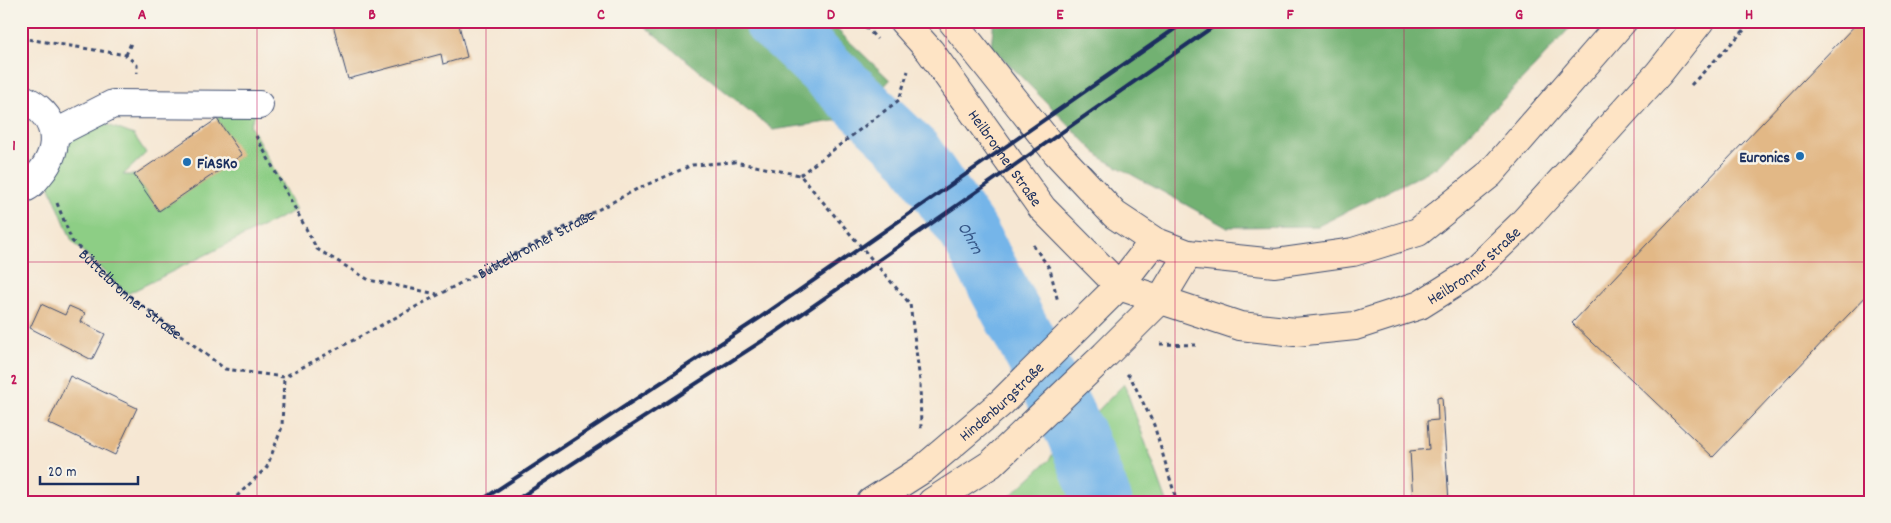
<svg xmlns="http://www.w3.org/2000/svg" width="1891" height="523" font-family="Dekko,sans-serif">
  <rect width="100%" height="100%" fill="#f7f3e8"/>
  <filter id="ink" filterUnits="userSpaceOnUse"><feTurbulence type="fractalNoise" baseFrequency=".02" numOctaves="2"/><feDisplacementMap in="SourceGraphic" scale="10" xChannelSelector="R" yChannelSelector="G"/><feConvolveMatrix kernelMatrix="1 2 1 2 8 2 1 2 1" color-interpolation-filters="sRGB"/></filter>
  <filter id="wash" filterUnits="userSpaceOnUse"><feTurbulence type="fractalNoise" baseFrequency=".0096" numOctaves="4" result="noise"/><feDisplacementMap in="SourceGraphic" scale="20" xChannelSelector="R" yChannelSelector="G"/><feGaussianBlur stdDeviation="1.12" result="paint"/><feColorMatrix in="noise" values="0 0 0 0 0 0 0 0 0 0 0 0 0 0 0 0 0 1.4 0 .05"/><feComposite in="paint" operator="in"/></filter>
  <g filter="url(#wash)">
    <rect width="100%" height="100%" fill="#f6e7d3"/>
    <g fill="#8dce85" stroke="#547e72">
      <polygon points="224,105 259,105 250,125 296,210 127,294 72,241 43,170 54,134 100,122 134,135 146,153 123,175 134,175 159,211 241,155 217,119"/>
      <polygon points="1124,384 1167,502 1121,502 1085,424"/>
      <polygon points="1059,441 1088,502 1004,502 1050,459"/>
    </g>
    <g fill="#72b172" stroke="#467068">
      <polygon points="638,21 828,21 890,80 855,118 773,130"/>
      <polygon points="994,21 1576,21 1522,80 1437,167 1318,226 1226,227 1100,157 991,46"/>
    </g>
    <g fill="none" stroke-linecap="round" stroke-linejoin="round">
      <path stroke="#75b5e9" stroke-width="59" id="s1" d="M 773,21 L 790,35 L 914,154 L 969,233 L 1075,432 L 1103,502"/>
    </g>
    <g id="blocks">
      <g fill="#e2b886">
        <polygon points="332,21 458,21 467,57 443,64 441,54 348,79"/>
        <polygon points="1859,21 1870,21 1870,292 1713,457 1572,323"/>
        <polygon points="217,119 242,155 159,211 134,175"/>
        <polygon points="41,304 65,315 69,306 85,313 81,322 105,334 92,360 30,328"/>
        <polygon points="70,376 137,408 115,455 48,423"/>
        <polygon points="1442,397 1449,502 1413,502 1410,451 1429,449 1427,421 1438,420 1437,398"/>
        <polygon points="1326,498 1326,502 1296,502 1296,499"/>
      </g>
    </g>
  </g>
  <g filter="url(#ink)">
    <use href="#blocks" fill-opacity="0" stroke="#3c4b70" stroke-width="1"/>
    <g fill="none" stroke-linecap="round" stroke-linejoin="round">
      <g stroke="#3c4b70" stroke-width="30">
        <g id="street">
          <path d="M 21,98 C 57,113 64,146 39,175 C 33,182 30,187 21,189"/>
          <polyline points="54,134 113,104 259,105"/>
        </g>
      </g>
      <g stroke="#3c4b70" stroke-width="30">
        <g id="secondary">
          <path id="s3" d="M 903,21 L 930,51 L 1042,208 L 1119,286 L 1240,326 L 1295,332 L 1355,326 L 1420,305 L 1471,273 L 1521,225 L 1659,73 L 1700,21"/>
          <polyline points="952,21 1056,152 1115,215 1154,241 1188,254 1275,263 1353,252 1418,232 1490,174 1623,21"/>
          <path id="s4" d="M 871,502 L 923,469 L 1002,402 L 1119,286 L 1154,241"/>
          <polyline points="932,502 991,464 1105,355 1161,299 1188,254"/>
        </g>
      </g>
      <g stroke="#3c4b70" stroke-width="3" stroke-dasharray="4 4" stroke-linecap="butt">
        <polyline points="860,21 877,39"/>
        <polyline points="21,38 126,55 137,65 137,73"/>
        <polyline points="126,55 131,43"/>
        <polyline points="1691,85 1753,21"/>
        <polyline points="256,136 317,249 369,280 437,294"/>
        <polyline points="800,175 899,100 908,71"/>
        <path id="s2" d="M 57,203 L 72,241 L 127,294 L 225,369 L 284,377 L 637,189 L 692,165 L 735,162 L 800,175 L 910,304 L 920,381 L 921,430"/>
        <polyline points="1033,245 1050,269 1058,302"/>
        <polyline points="1160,344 1196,345"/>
        <polyline points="1127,374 1131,378 1154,425 1177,502"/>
        <polyline points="231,502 267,467 282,427 284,377"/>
      </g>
      <use href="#street" stroke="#fff" stroke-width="28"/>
      <use href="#secondary" stroke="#fee4c5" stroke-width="28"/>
      <g stroke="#1b2f5e" stroke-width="4">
        <polyline points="479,502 761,317 1186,21"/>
        <polyline points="513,502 773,334 1221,21"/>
      </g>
    </g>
  </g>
  <path fill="none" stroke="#c2185b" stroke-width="1" stroke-opacity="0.55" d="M 257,21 L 257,502M 486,21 L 486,502M 716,21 L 716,502M 946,21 L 946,502M 1175,21 L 1175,502M 1404,21 L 1404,502M 1634,21 L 1634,502M 21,262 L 1870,262"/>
  <g fill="#1f6fb2" stroke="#f7f3e8" stroke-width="2">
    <circle cx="1800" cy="156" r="5"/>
    <circle cx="187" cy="162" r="5"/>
  </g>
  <g text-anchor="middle" stroke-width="5" stroke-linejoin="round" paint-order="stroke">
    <g font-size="16" font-weight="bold" fill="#1b2f5e" stroke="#f7f3e8" text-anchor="end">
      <text x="1790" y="162">Euronics</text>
      <text x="197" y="168" text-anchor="start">FiASKo</text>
    </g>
    <g font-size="16" fill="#1b2f5e" stroke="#f7f3e8">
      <text dy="6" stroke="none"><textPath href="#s3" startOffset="171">Heilbronner Straße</textPath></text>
      <text dy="6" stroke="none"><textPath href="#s2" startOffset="585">Büttelbronner Straße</textPath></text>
      <text dy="6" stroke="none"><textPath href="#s3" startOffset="721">Heilbronner Straße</textPath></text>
      <text dy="6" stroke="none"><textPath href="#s2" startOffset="120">Büttelbronner Straße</textPath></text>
      <text dy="6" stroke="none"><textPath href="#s4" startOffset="165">Hindenburgstraße</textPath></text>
    </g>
    <g font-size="18" font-style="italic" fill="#365788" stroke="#f7f3e8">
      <text dy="6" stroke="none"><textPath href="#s1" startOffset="295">Ohrn</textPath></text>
    </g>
  </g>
  <rect width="1891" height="523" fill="none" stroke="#f7f3e8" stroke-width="55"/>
  <path d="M40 476v8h98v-8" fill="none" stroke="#1b2f5e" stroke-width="2.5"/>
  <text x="48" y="476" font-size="15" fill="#1b2f5e" stroke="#f7f3e8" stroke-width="4" paint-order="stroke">20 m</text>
  <rect x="28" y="28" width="1836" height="468" fill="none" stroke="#c2185b" stroke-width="2"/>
  <g font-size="16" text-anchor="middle" font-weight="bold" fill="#c2185b">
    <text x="142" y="19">A</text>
    <text x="372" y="19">B</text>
    <text x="601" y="19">C</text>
    <text x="831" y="19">D</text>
    <text x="1060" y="19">E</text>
    <text x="1290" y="19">F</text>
    <text x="1519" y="19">G</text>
    <text x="1749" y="19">H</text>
    <text x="14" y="150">1</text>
    <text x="14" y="384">2</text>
  </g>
</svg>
